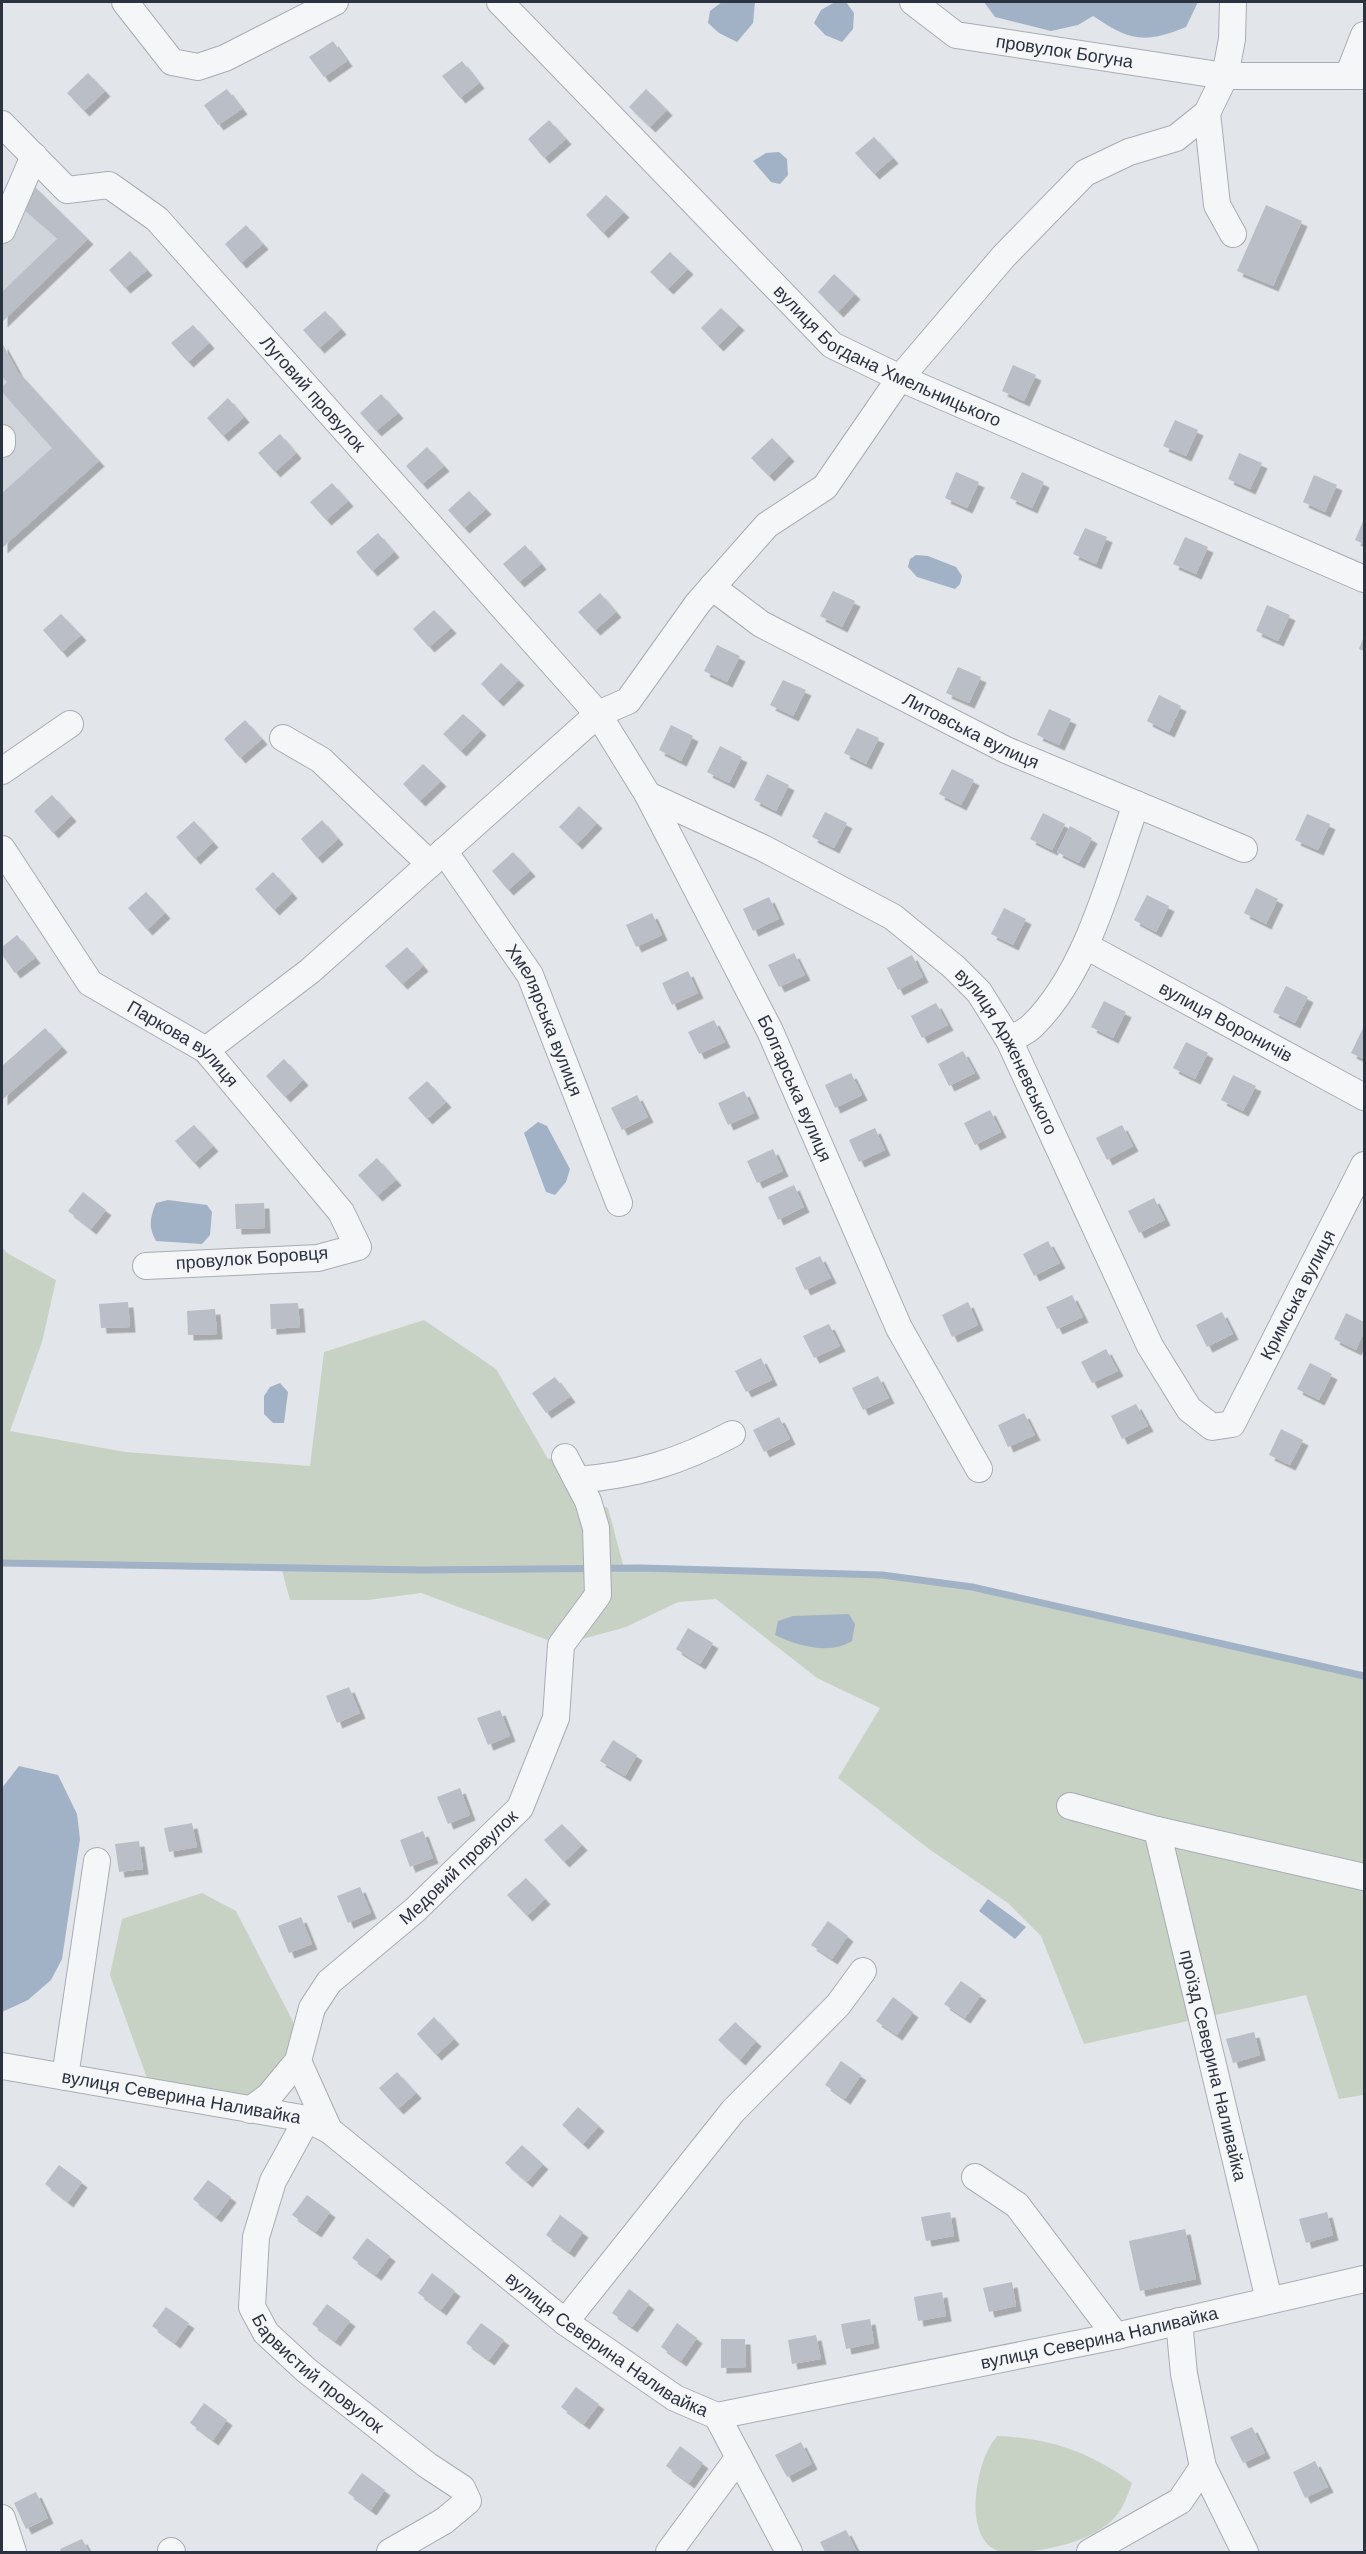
<svg xmlns="http://www.w3.org/2000/svg" width="1366" height="2554" font-family="Helvetica,sans-serif">
  <defs>
    <filter id="shadow"><feDropShadow dx="5.5" dy="5.5" stdDeviation="0" flood-color="#0004"/></filter>
  </defs>
  <rect width="100%" height="100%" fill="#e2e5e9"/>
  <g fill="#d0d4db">
    <polygon points="17,170 88,239 2,322 2,209"/>
    <polygon points="2,343 18,372 99,461 2,548"/>
  </g>
  <g fill="#c8d2c4">
    <polygon points="2,1247 7,1253 56,1280 42,1342 10,1431 125,1452 310,1466 324,1352 424,1320 496,1369 548,1459 565,1457 588,1501 608,1508 624,1568 882,1575 972,1587 1364,1676 1364,2095 1339,2099 1306,1995 1084,2044 1041,1936 1008,1903 929,1849 838,1778 880,1708 817,1678 716,1599 678,1602 626,1627 561,1645 421,1593 368,1600 290,1600 281,1567 2,1563"/>
    <polygon points="202,1893 236,1911 303,2041 250,2110 152,2092 110,1975 122,1919"/>
    <path d="M 997,2436 C 1048,2438 1091,2452 1132,2483 C 1128,2494 1124,2507 1116,2516 C 1094,2543 1036,2554 1002,2552 C 977,2547 974,2515 976,2495 C 979,2472 983,2454 997,2436 Z"/>
  </g>
  <g fill="#a1b2c6">
    <polygon points="722,2 755,2 753,23 737,42 719,33 708,23 710,11"/>
    <polygon points="835,2 846,2 854,13 853,29 842,42 825,35 814,23 821,10"/>
    <path d="M 984,2 L 1198,2 L 1186,27 C 1144,44 1130,41 1093,16 L 1078,25 L 1051,31 L 995,17 Z"/>
    <polygon points="779,152 787,159 788,175 780,184 771,182 753,161 766,153"/>
    <polygon points="916,555 928,556 956,567 962,576 960,584 955,589 917,577 908,567 910,559"/>
    <polygon points="538,1122 547,1126 570,1169 566,1182 555,1195 546,1192 524,1133"/>
    <path d="M 168,1200 L 207,1205 L 212,1212 L 210,1235 L 202,1244 L 156,1241 C 148,1227 150,1218 156,1203 Z"/>
    <polygon points="280,1383 288,1392 284,1423 273,1423 264,1414 264,1396 270,1387"/>
    <path d="M 849,1614 L 855,1624 L 852,1641 C 830,1655 797,1646 775,1635 L 778,1621 L 793,1616 Z"/>
    <polygon points="19,1766 58,1775 77,1814 80,1839 62,1959 51,1980 28,2000 2,2012 2,1788"/>
    <polygon points="988,1899 1026,1927 1015,1939 979,1911"/>
  </g>
  <g fill="none" stroke-linecap="round" stroke-linejoin="round">
    <polyline stroke="#a1b2c6" stroke-width="7" points="2,1563 423,1570 641,1568 882,1575 972,1587 1364,1676"/>
  </g>
  <g fill="#babec6" filter="url(#shadow)">
    <polygon points="333,41 347,61 324,77 309,57"/>
    <polygon points="462,61 479,83 460,98 442,76"/>
    <polygon points="88,73 105,91 84,111 67,93"/>
    <polygon points="227,89 242,109 218,125 204,105"/>
    <polygon points="646,89 667,110 650,127 629,107"/>
    <polygon points="549,120 566,139 544,158 528,139"/>
    <polygon points="874,137 893,158 874,174 855,153"/>
    <polygon points="35,187 88,239 2,322 2,292 58,238 19,204"/>
    <polygon points="606,195 624,212 603,233 586,215"/>
    <polygon points="1266,205 1302,221 1273,286 1237,271"/>
    <polygon points="246,225 263,244 241,263 225,244"/>
    <polygon points="130,251 147,270 125,288 109,270"/>
    <polygon points="670,252 688,269 668,289 650,272"/>
    <polygon points="834,274 855,294 838,312 818,292"/>
    <polygon points="721,308 739,325 718,346 701,328"/>
    <polygon points="325,311 341,329 319,348 303,330"/>
    <polygon points="193,325 209,343 188,362 171,343"/>
    <polygon points="2,343 18,372 99,461 2,548 2,493 52,448 2,392 2,387 7,382 2,376"/>
    <polygon points="1013,365 1036,375 1024,401 1002,391"/>
    <polygon points="381,394 398,413 376,431 360,413"/>
    <polygon points="228,398 244,417 223,436 207,418"/>
    <polygon points="1175,420 1198,430 1186,456 1163,446"/>
    <polygon points="280,434 296,453 275,472 258,453"/>
    <polygon points="772,438 789,456 769,476 751,458"/>
    <polygon points="427,447 444,466 422,484 406,466"/>
    <polygon points="1239,453 1262,463 1250,489 1228,479"/>
    <polygon points="956,472 979,482 967,508 945,498"/>
    <polygon points="1022,472 1044,482 1032,508 1010,498"/>
    <polygon points="1314,475 1337,485 1325,512 1303,502"/>
    <polygon points="332,483 348,501 326,520 310,502"/>
    <polygon points="469,491 486,509 464,528 448,510"/>
    <polygon points="1364,519 1364,544 1355,540"/>
    <polygon points="1085,528 1107,537 1096,564 1073,554"/>
    <polygon points="378,533 394,552 372,571 356,552"/>
    <polygon points="1185,537 1208,547 1196,574 1173,564"/>
    <polygon points="525,545 541,564 519,582 503,564"/>
    <polygon points="833,591 855,601 842,627 820,616"/>
    <polygon points="600,593 616,612 595,630 578,612"/>
    <polygon points="1267,605 1290,615 1278,641 1256,631"/>
    <polygon points="434,610 451,628 429,647 413,629"/>
    <polygon points="61,614 81,635 62,652 43,630"/>
    <polygon points="1364,636 1364,651 1359,649"/>
    <polygon points="717,645 740,656 727,682 704,671"/>
    <polygon points="501,663 519,680 498,701 481,684"/>
    <polygon points="958,667 981,677 969,703 946,693"/>
    <polygon points="783,680 806,690 793,716 770,705"/>
    <polygon points="1159,695 1181,706 1169,732 1147,721"/>
    <polygon points="1049,709 1071,719 1059,745 1037,735"/>
    <polygon points="463,714 481,730 461,751 443,734"/>
    <polygon points="245,720 262,739 240,758 224,739"/>
    <polygon points="671,725 693,736 681,761 659,750"/>
    <polygon points="857,728 879,738 866,764 844,753"/>
    <polygon points="720,746 742,757 729,783 707,772"/>
    <polygon points="423,764 441,781 420,801 403,784"/>
    <polygon points="952,769 974,780 961,805 939,794"/>
    <polygon points="767,774 789,785 776,811 754,800"/>
    <polygon points="52,795 71,816 53,833 34,811"/>
    <polygon points="579,806 597,823 577,844 559,827"/>
    <polygon points="825,812 847,823 834,848 812,837"/>
    <polygon points="1043,813 1065,824 1052,850 1030,839"/>
    <polygon points="1307,814 1330,824 1318,850 1295,840"/>
    <polygon points="322,820 338,839 317,858 301,839"/>
    <polygon points="194,821 213,842 195,859 176,837"/>
    <polygon points="1070,826 1092,838 1079,863 1057,852"/>
    <polygon points="513,852 530,871 508,890 492,871"/>
    <polygon points="273,872 292,893 274,910 255,889"/>
    <polygon points="1256,888 1278,899 1266,924 1244,913"/>
    <polygon points="146,892 165,913 147,930 128,908"/>
    <polygon points="1147,895 1169,906 1156,932 1134,920"/>
    <polygon points="769,897 779,919 753,931 743,909"/>
    <polygon points="1004,908 1026,919 1013,945 991,934"/>
    <polygon points="652,913 662,935 636,947 626,925"/>
    <polygon points="17,935 35,958 15,973 2,955 2,947"/>
    <polygon points="407,947 423,966 402,984 385,966"/>
    <polygon points="794,953 805,975 779,987 768,965"/>
    <polygon points="912,955 923,977 898,990 887,968"/>
    <polygon points="688,971 698,993 672,1005 662,983"/>
    <polygon points="1286,986 1308,997 1295,1023 1273,1012"/>
    <polygon points="1104,1001 1126,1012 1113,1038 1091,1027"/>
    <polygon points="936,1003 948,1025 922,1038 911,1016"/>
    <polygon points="714,1020 725,1042 699,1054 688,1032"/>
    <polygon points="1364,1026 1364,1059 1351,1053"/>
    <polygon points="45,1028 62,1047 2,1100 2,1066"/>
    <polygon points="1186,1042 1208,1053 1195,1079 1173,1068"/>
    <polygon points="963,1051 975,1073 949,1086 938,1064"/>
    <polygon points="284,1059 303,1080 285,1097 266,1076"/>
    <polygon points="851,1073 862,1095 835,1108 825,1085"/>
    <polygon points="1233,1075 1256,1086 1243,1111 1221,1100"/>
    <polygon points="427,1081 446,1102 427,1119 408,1098"/>
    <polygon points="744,1091 754,1113 728,1125 718,1103"/>
    <polygon points="637,1095 648,1117 622,1130 611,1108"/>
    <polygon points="990,1110 1001,1132 975,1145 964,1123"/>
    <polygon points="194,1125 213,1146 194,1163 175,1141"/>
    <polygon points="1122,1125 1133,1146 1107,1160 1096,1138"/>
    <polygon points="875,1128 885,1150 859,1162 849,1140"/>
    <polygon points="773,1149 783,1171 757,1183 747,1161"/>
    <polygon points="377,1158 396,1180 377,1196 358,1175"/>
    <polygon points="794,1185 804,1207 778,1220 768,1197"/>
    <polygon points="83,1192 106,1210 91,1229 68,1211"/>
    <polygon points="1154,1198 1165,1220 1139,1233 1128,1211"/>
    <polygon points="264,1203 265,1228 236,1229 235,1204"/>
    <polygon points="1048,1241 1060,1263 1034,1276 1023,1254"/>
    <polygon points="820,1256 831,1278 805,1290 795,1268"/>
    <polygon points="1072,1295 1083,1317 1057,1329 1046,1307"/>
    <polygon points="128,1302 130,1327 101,1328 99,1304"/>
    <polygon points="968,1302 978,1325 952,1337 942,1315"/>
    <polygon points="298,1303 300,1327 271,1329 270,1304"/>
    <polygon points="215,1309 217,1334 188,1335 187,1311"/>
    <polygon points="1222,1312 1233,1334 1207,1347 1196,1325"/>
    <polygon points="1346,1313 1364,1322 1364,1332 1356,1350 1334,1339"/>
    <polygon points="829,1324 840,1346 814,1358 803,1336"/>
    <polygon points="1106,1349 1118,1371 1092,1383 1081,1362"/>
    <polygon points="761,1358 772,1380 746,1392 735,1371"/>
    <polygon points="1310,1363 1332,1374 1319,1400 1297,1389"/>
    <polygon points="878,1376 889,1398 863,1410 852,1388"/>
    <polygon points="555,1377 570,1397 546,1413 532,1393"/>
    <polygon points="1136,1404 1148,1426 1122,1439 1111,1416"/>
    <polygon points="1024,1413 1035,1435 1008,1447 998,1425"/>
    <polygon points="779,1417 790,1439 764,1452 753,1430"/>
    <polygon points="1281,1429 1303,1440 1290,1465 1269,1455"/>
    <polygon points="688,1628 713,1643 700,1664 676,1649"/>
    <polygon points="349,1687 360,1713 337,1723 326,1696"/>
    <polygon points="500,1710 510,1736 488,1745 477,1718"/>
    <polygon points="613,1740 637,1755 625,1776 600,1761"/>
    <polygon points="460,1788 470,1815 448,1824 437,1797"/>
    <polygon points="192,1823 197,1847 169,1852 164,1828"/>
    <polygon points="562,1824 582,1845 564,1862 544,1840"/>
    <polygon points="423,1831 433,1858 410,1867 400,1840"/>
    <polygon points="139,1841 143,1869 119,1872 115,1844"/>
    <polygon points="526,1878 545,1899 527,1916 507,1895"/>
    <polygon points="360,1887 371,1913 348,1923 337,1896"/>
    <polygon points="301,1917 312,1944 289,1953 278,1926"/>
    <polygon points="828,1921 848,1936 832,1959 811,1945"/>
    <polygon points="961,1981 981,1995 965,2018 944,2004"/>
    <polygon points="893,1997 913,2012 897,2035 876,2021"/>
    <polygon points="434,2017 454,2039 436,2055 417,2034"/>
    <polygon points="735,2022 756,2041 740,2060 718,2040"/>
    <polygon points="1254,2032 1260,2055 1233,2063 1226,2039"/>
    <polygon points="841,2061 861,2075 845,2099 825,2085"/>
    <polygon points="397,2072 416,2093 398,2109 379,2088"/>
    <polygon points="578,2107 599,2126 583,2144 562,2125"/>
    <polygon points="522,2145 543,2164 527,2182 505,2163"/>
    <polygon points="59,2165 82,2182 68,2202 45,2184"/>
    <polygon points="208,2180 231,2197 216,2217 193,2199"/>
    <polygon points="307,2195 330,2212 316,2232 292,2215"/>
    <polygon points="950,2212 954,2236 926,2241 921,2217"/>
    <polygon points="1327,2212 1333,2235 1306,2243 1299,2219"/>
    <polygon points="560,2215 583,2232 569,2252 546,2235"/>
    <polygon points="1185,2229 1196,2279 1140,2291 1129,2241"/>
    <polygon points="367,2238 390,2256 376,2275 352,2258"/>
    <polygon points="432,2273 455,2291 441,2310 418,2293"/>
    <polygon points="1012,2282 1016,2306 989,2312 983,2288"/>
    <polygon points="629,2289 649,2304 632,2327 612,2313"/>
    <polygon points="942,2292 946,2316 918,2321 914,2297"/>
    <polygon points="327,2304 350,2321 335,2341 312,2324"/>
    <polygon points="166,2307 189,2323 175,2343 152,2326"/>
    <polygon points="870,2319 874,2343 846,2349 841,2324"/>
    <polygon points="481,2323 504,2340 489,2360 466,2343"/>
    <polygon points="677,2323 697,2338 681,2361 661,2347"/>
    <polygon points="816,2335 821,2359 792,2364 788,2340"/>
    <polygon points="721,2339 745,2339 746,2367 721,2368"/>
    <polygon points="576,2387 599,2404 584,2424 561,2407"/>
    <polygon points="204,2403 227,2420 213,2440 190,2423"/>
    <polygon points="1252,2427 1265,2453 1243,2463 1230,2437"/>
    <polygon points="801,2442 812,2464 787,2477 775,2455"/>
    <polygon points="680,2446 703,2463 689,2483 666,2466"/>
    <polygon points="1315,2461 1328,2487 1305,2498 1293,2472"/>
    <polygon points="362,2473 385,2490 371,2510 348,2493"/>
    <polygon points="36,2492 48,2518 26,2529 14,2503"/>
    <polygon points="846,2530 857,2552 825,2552 820,2542"/>
    <polygon points="82,2539 89,2552 61,2552 60,2549"/>
  </g>
  <g fill="none" stroke-linecap="round" stroke-linejoin="round">
    <g stroke="#a8acb3" stroke-width="28">
      <g id="minor">
        <polyline points="125,2 172,62 198,67 225,58 335,2"/>
        <path id="s1" d="M 500,2 L 832,345 L 900,378 L 1364,579"/>
        <path id="s2" d="M 913,2 L 956,35 L 1225,76 L 1364,76"/>
        <polyline points="1348,76 1364,35"/>
        <polyline points="1207,113 1217,205 1233,234"/>
        <path id="s3" d="M 2,124 L 67,190 L 109,185 L 157,219 L 598,714 L 648,795 L 770,1031 L 899,1328 L 979,1469"/>
        <polyline points="2,230 34,156"/>
        <polyline points="2,438 2,444"/>
        <path id="s4" d="M 712,587 L 761,624 L 1006,750 L 1244,849"/>
        <polyline points="283,738 321,760 430,864"/>
        <polyline points="2,771 70,724"/>
        <path id="s5" d="M 648,795 L 763,848 L 893,917 L 954,967 L 979,992 L 1009,1040 L 1150,1346 L 1189,1409 L 1212,1427 L 1232,1424 L 1364,1165"/>
        <path id="s6" d="M 2,849 L 90,983 L 206,1050 L 341,1212 L 358,1247 L 318,1258 L 146,1266"/>
        <path id="s7" d="M 444,851 L 530,975 L 619,1203"/>
        <path id="s8" d="M 1086,946 L 1364,1097"/>
        <path d="M 1009,1040 C 1016,1036 1026,1032 1032,1026 C 1087,973 1111,875 1136,804"/>
        <polyline points="206,1050 310,971 598,714 628,701 698,603 767,525 825,487 900,378 1004,256 1085,173 1129,152 1176,138 1207,113 1225,76 1232,39 1233,2"/>
        <path d="M 565,1457 L 577,1480 C 636,1475 680,1462 732,1434"/>
        <polyline points="1070,1806 1157,1830 1364,1877"/>
        <path id="s9" d="M 1157,1830 L 1269,2300"/>
        <polyline points="298,2061 329,2130"/>
        <path id="s10" d="M 2,2066 L 307,2119 L 329,2130 L 565,2322 L 675,2398 L 717,2416 L 1116,2336 L 1364,2279"/>
        <polyline points="65,2077 97,1861"/>
        <path id="s11" d="M 250,2110 L 269,2096 L 298,2061 L 312,2008 L 329,1982 L 415,1910 L 520,1808 L 556,1718 L 561,1645 L 598,1595 L 596,1528 L 588,1501 L 577,1480"/>
        <path id="s12" d="M 307,2119 L 273,2181 L 256,2237 L 252,2307 L 266,2333 L 306,2370 L 427,2465 L 462,2488 L 468,2501 L 444,2521 L 390,2552"/>
        <polyline points="975,2177 1017,2205 1116,2336"/>
        <polyline points="1179,2321 1184,2374 1203,2467 1245,2552"/>
        <polyline points="565,2322 733,2111 838,2005 863,1971"/>
        <polyline points="717,2416 789,2552"/>
        <polyline points="2,2518 13,2552"/>
        <polyline points="171,2551 172,2552"/>
        <polyline points="669,2552 739,2457"/>
        <polyline points="1090,2552 1180,2501 1203,2467"/>
      </g>
    </g>
    <use href="#minor" stroke="#f5f6f8" stroke-width="26"/>
  </g>
  <g text-anchor="middle" stroke-width="4.5" stroke-linejoin="round" paint-order="stroke">
    <g font-size="18" fill="#2c3340" stroke="#f2f4f7">
      <text dy="6" stroke="none"><textPath href="#s2" startOffset="164">провулок Богуна</textPath></text>
      <text dy="6" stroke="none"><textPath href="#s1" startOffset="530">вулиця Богдана Хмельницького</textPath></text>
      <text dy="6" stroke="none"><textPath href="#s3" startOffset="428">Луговий провулок</textPath></text>
      <text dy="6" stroke="none"><textPath href="#s4" startOffset="297">Литовська вулиця</textPath></text>
      <text dy="6" stroke="none"><textPath href="#s7" startOffset="198">Хмелярська вулиця</textPath></text>
      <text dy="6" stroke="none"><textPath href="#s8" startOffset="159">вулиця Вороничів</textPath></text>
      <text dy="6" stroke="none"><textPath href="#s6" startOffset="272">Паркова вулиця</textPath></text>
      <text dy="6" stroke="none"><textPath href="#s5" startOffset="453">вулиця Арженевського</textPath></text>
      <text dy="6" stroke="none"><textPath href="#s3" startOffset="1280">Болгарська вулиця</textPath></text>
      <text transform="translate(252 1258) rotate(-4)" y="6">провулок Боровця</text>
      <text dy="6" stroke="none"><textPath href="#s5" startOffset="1050">Кримська вулиця</textPath></text>
      <text dy="6" stroke="none"><textPath href="#s11" startOffset="328">Медовий провулок</textPath></text>
      <text dy="6" stroke="none"><textPath href="#s9" startOffset="242">проїзд Северина Наливайка</textPath></text>
      <text dy="6" stroke="none"><textPath href="#s10" startOffset="182">вулиця Северина Наливайка</textPath></text>
      <text dy="6" stroke="none"><textPath href="#s10" startOffset="1208">вулиця Северина Наливайка</textPath></text>
      <text dy="6" stroke="none"><textPath href="#s10" startOffset="686">вулиця Северина Наливайка</textPath></text>
      <text dy="6" stroke="none"><textPath href="#s12" startOffset="294">Барвистий провулок</textPath></text>
    </g>
  </g>
  <rect width="1366" height="2554" fill="none" stroke="#2c3340" stroke-width="6"/>
</svg>
